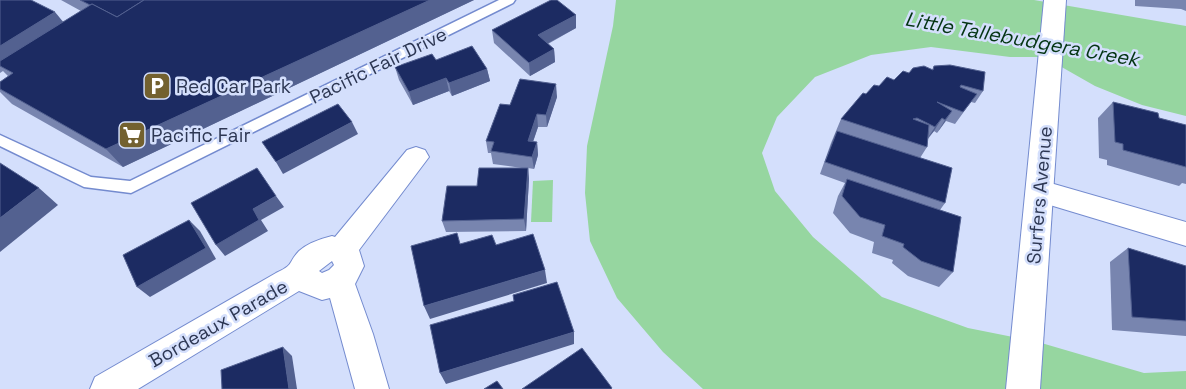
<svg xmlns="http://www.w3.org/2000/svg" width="1186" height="389" font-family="'Space Grotesk',sans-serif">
  <rect width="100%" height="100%" fill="#d4dffc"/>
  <g fill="#96d6a0">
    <polygon points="616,0 1034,0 1186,26 1186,116 1142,105 1095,86 1044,57 1010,57 931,47 871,55 815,77 777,117 762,153 775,191 813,237 882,297 968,328 1038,342 1144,373 1186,371 1186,389 703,389 663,352 617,298 590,241 585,193 587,146 613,26"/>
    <polygon points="553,180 552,222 531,222 533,181"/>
  </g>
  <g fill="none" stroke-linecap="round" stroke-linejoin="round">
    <g stroke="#748bcf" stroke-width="3">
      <polygon id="service" points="499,0 515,0 513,3 131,193 84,187 0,146 0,135 91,177 130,181"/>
    </g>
    <g stroke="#748bcf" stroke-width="2">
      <g id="minor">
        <path d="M 416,147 L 425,150 L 429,157 L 359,250 L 364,266 L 355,284 L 373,334 L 389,389 L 355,389 L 330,298 L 322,300 L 299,291 L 138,389 L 90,389 L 95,377 L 276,273 C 295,264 287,264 299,251 C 308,243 320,239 332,236 L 335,237 L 407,150 ZM 332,261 L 334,265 L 329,270 L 322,273 L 319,271 Z"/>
        <polygon points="1040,180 1186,222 1186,246 1030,199 1026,191 1030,183"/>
      </g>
    </g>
    <g stroke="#748bcf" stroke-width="2">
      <polygon id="tertiary" points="1044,0 1066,0 1040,389 1006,389"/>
    </g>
    <use href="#service" fill="#fff" fill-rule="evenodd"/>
    <use href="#minor" fill="#fff" fill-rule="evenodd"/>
    <use href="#tertiary" fill="#fff" fill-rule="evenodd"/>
  </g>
  <g fill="#7885af">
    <polygon points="0,0 63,22 81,11 61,0 474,0 123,167 12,104 0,92 0,82 8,76 3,71 0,73"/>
    <polygon points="1135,0 1186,0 1186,11 1181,9 1135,6"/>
    <polygon points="576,15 576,28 548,44 554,49 555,62 530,76 494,43 492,30"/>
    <polygon points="436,60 487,69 490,81 452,96 449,91 413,105 399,80 395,67"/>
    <polygon points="934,66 983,91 975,103 971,102 955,124 946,121 937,133 934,131 928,139 927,147 920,158 945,203 940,210 953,272 939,287 908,276 892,263 893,260 872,253 874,242 850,233 833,213 838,196 845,183 820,174 831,143 841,119 866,94 879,86 894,80 932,70"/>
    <polygon points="557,97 547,127 538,127 533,142 537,142 538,155 534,169 528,168 529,179 526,231 446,232 442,221 477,186 522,168 493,164 491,153 488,153 486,141 510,105"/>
    <polygon points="1113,102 1159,118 1186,125 1186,184 1182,183 1179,186 1107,165 1107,160 1099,158 1098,118"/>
    <polygon points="1128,248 1186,266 1186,336 1112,330 1110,262"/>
  </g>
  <g fill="#536190">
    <polygon points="430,0 474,0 123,167 106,149"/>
    <polygon points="55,12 69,29 0,66 0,46"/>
    <polygon points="576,15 576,28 539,48 538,35"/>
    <polygon points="554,49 555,62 530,76 529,63"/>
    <polygon points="487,69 490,81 452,96 449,83"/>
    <polygon points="446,78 449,91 413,105 409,92"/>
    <polygon points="556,84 557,97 547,127 546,115"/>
    <polygon points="952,111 944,123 937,133 945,120"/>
    <polygon points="537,114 538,127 529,153 528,141"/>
    <polygon points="942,118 934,131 927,139 935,127"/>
    <polygon points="352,122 358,134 283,174 276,162"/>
    <polygon points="537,142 538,155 534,169 532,157"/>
    <polygon points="528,168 529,179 526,231 524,219"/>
    <polygon points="39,188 58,205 0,252 0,218"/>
    <polygon points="276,196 284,207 261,220 268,231 225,256 216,245 253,209"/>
    <polygon points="189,220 200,231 216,259 150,297 137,287"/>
    <polygon points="545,270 547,283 430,319 424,306"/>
    <polygon points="574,332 574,344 446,384 440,373"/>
    <polygon points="283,347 292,356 297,389 289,389"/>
  </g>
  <g fill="#1c2b62" stroke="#536190">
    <polygon points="0,0 31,0 55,12 0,46"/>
    <polygon points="80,0 144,0 117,17 92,4 90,5"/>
    <polygon points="144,0 430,0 106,149 0,89 0,82 13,73 0,66 0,61 92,4 117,17"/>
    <polygon points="551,0 557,0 576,15 538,35 554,49 529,63 492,30"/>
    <polygon points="472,46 487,69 449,83 446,78 409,92 395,67 432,54 436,60"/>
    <polygon points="950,65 985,72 983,91 961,85 960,87 977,94 963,112 937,102 952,111 945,120 942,118 935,127 917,118 913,119 929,125 927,147 841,119 863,93 866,94 874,85 879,86 887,77 894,80 903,71 909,73 913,68 924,66 933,70 934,66"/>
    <polygon points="520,79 556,84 546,115 537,114 528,141 537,142 532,157 491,151 494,142 486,141 500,104 510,105"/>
    <polygon points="1113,102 1158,113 1159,118 1186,125 1186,167 1123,150 1123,144 1115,142"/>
    <polygon points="338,104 352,122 276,162 262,142"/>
    <polygon points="837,131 952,168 945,203 825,162"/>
    <polygon points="0,163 39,188 0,218"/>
    <polygon points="257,168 276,196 253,209 259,220 216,245 191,203"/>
    <polygon points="479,168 528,168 524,219 442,221 447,186 477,186"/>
    <polygon points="847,179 961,217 953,272 921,261 903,247 904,244 882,236 885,225 860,217 842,196"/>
    <polygon points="189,220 206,248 137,287 123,255"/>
    <polygon points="457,233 460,244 492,235 496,245 533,234 545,270 424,306 411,246"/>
    <polygon points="1128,248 1186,266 1186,321 1132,317"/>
    <polygon points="557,282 574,332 440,373 430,325 514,301 513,295"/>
    <polygon points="283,347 289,389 222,389 221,370"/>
    <polygon points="582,348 612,388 611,389 522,389"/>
    <polygon points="497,381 503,389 484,389"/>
  </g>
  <defs>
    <g id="parking-square" transform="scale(1.4375)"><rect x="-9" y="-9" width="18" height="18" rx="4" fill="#73612f" stroke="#d4dffc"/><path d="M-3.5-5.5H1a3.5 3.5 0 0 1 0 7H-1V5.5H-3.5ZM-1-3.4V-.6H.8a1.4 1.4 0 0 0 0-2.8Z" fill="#fff"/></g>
    <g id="supermarket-square" transform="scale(1.4375)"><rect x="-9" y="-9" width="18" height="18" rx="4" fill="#73612f" stroke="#d4dffc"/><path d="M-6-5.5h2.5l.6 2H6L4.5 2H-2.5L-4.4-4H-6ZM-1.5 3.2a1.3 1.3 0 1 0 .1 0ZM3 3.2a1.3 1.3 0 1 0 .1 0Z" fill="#fff"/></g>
  </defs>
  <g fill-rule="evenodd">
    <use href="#parking-square" x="157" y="86"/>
    <use href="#supermarket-square" x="132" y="135"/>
  </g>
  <g text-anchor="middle" stroke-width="5" stroke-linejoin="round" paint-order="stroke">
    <g font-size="19" fill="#2d3753" stroke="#d4dffc">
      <text transform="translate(378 65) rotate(-26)" y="7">Pacific Fair Drive</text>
      <text transform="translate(1039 195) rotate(-85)" y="7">Surfers Avenue</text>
      <text transform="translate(218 323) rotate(-30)" y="7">Bordeaux Parade</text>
    </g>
    <g font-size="19" fill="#2d3753" stroke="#d4dffc" text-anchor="start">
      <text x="176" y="93">Red Car Park</text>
      <text x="151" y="142">Pacific Fair</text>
    </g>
    <g font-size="20" font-style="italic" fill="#043513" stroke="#d4dffc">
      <text transform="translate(1022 39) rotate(10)" y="7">Little Tallebudgera Creek</text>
    </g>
  </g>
</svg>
